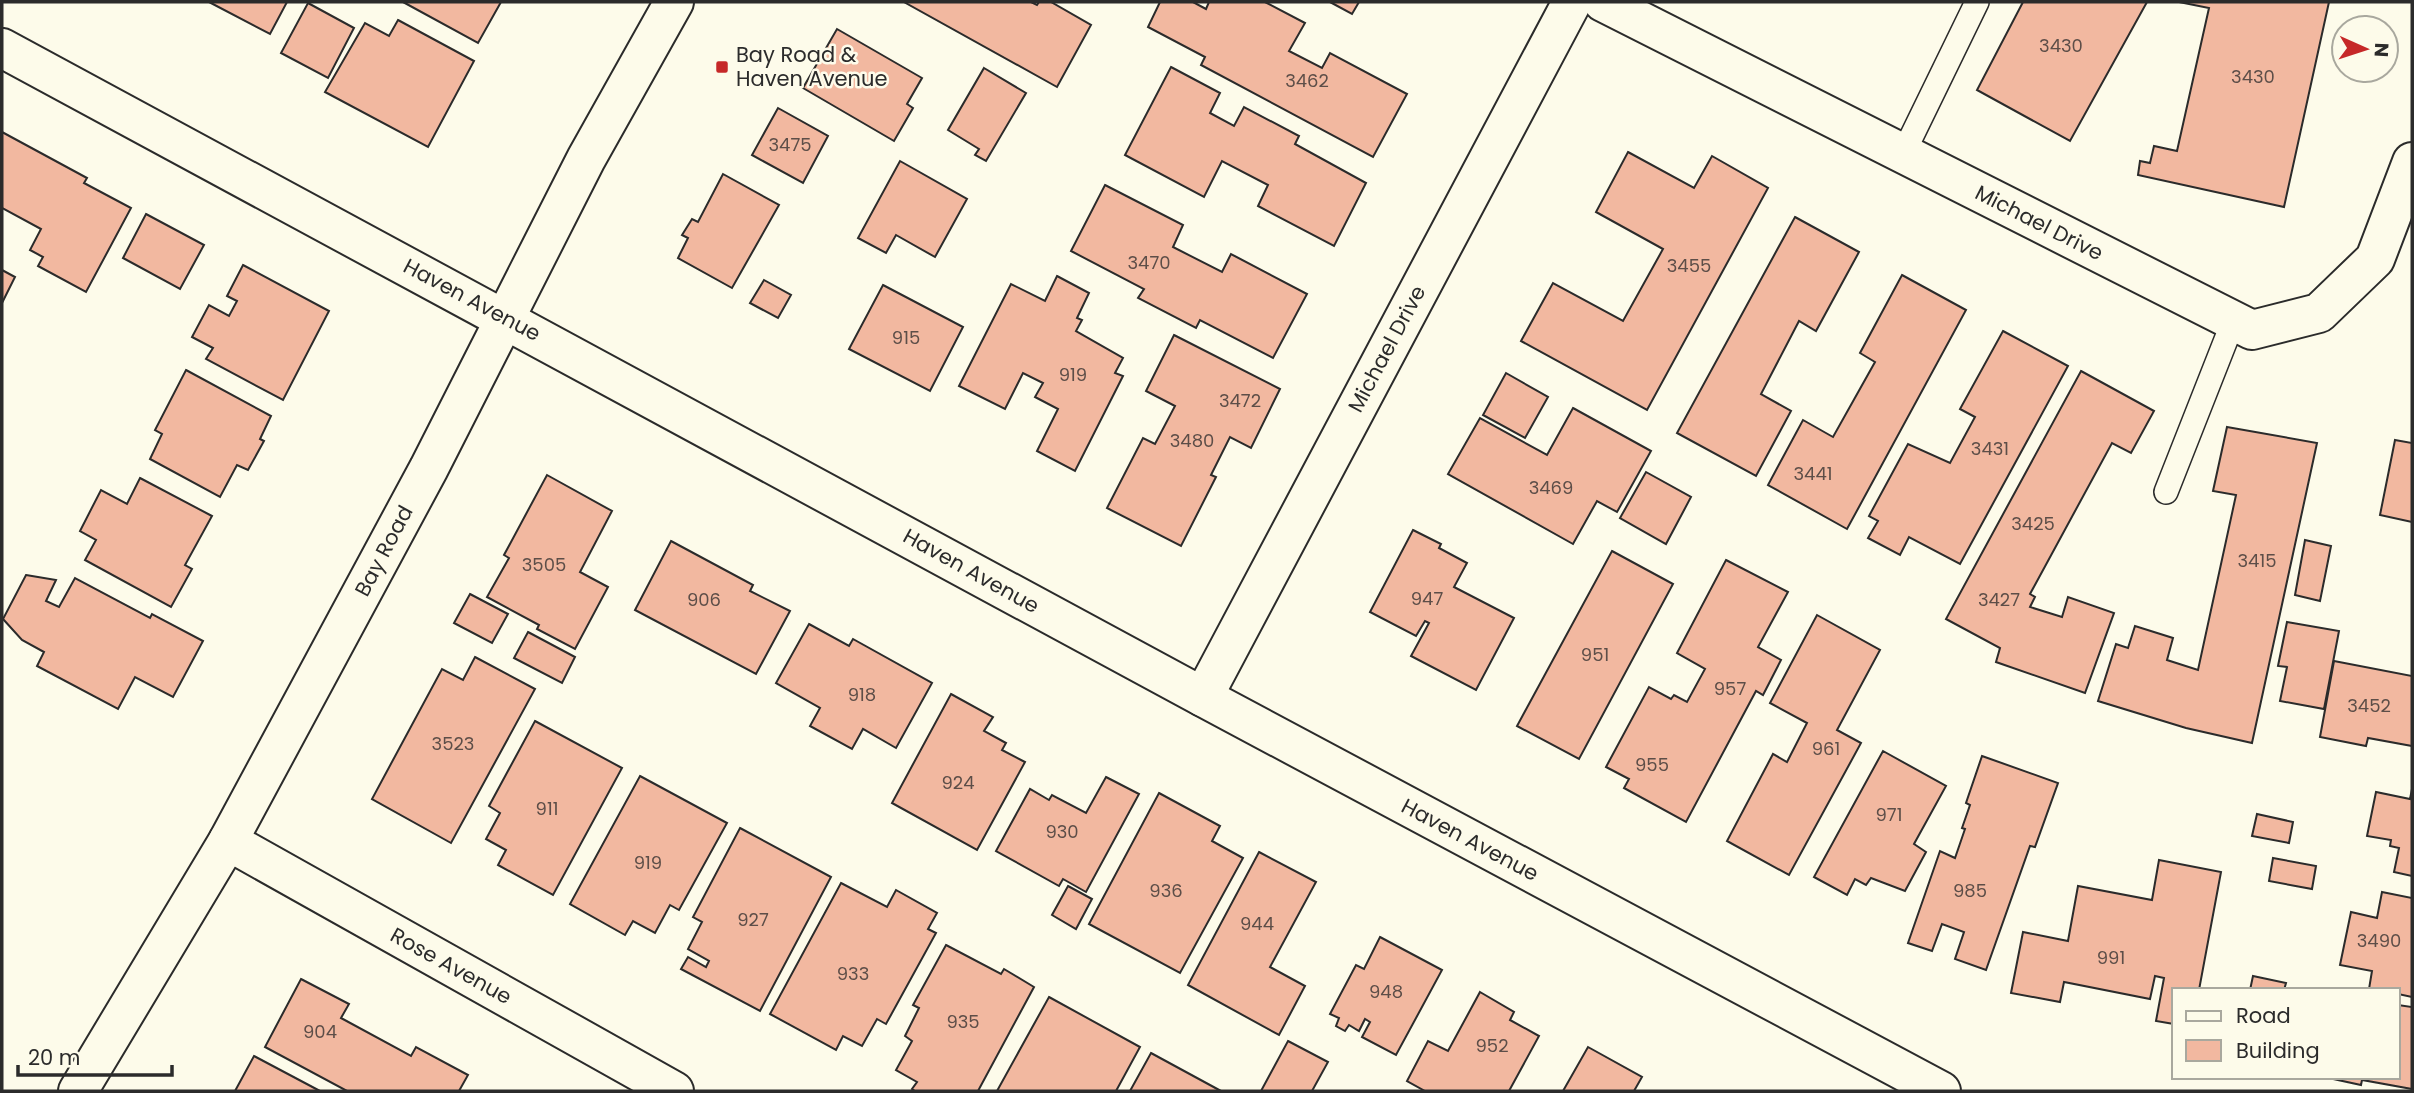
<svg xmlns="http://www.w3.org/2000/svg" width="2414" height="1093" font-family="Poppins,sans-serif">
  <rect width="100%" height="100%" fill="#fdfbea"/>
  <g fill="#f2b8a0" stroke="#2b2b2b" stroke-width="2">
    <polygon points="209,2 287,2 270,34"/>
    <polygon points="403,2 501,2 478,43"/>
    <polygon points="904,2 1031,2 1037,5 1039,2 1051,2 1091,25 1057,87"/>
    <polygon points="1160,2 1193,2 1206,9 1209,2 1265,2 1305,23 1289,51 1322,68 1330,53 1407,94 1373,157 1201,65 1205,57 1148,27"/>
    <polygon points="1330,2 1359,2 1352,14"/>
    <polygon points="2023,2 2147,2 2070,141 1977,90"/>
    <polygon points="2179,2 2329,2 2284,207 2138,175 2140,161 2150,163 2154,146 2177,151 2209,8"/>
    <polygon points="308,3 354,28 328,78 281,53"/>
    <polygon points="398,20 474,61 428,147 325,92 365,23 389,36"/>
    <polygon points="837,29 922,78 907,104 913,108 894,141 803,88"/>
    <polygon points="1171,67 1220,93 1210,113 1234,126 1244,107 1299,136 1295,144 1366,183 1334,246 1258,206 1268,185 1222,161 1204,197 1125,155"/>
    <polygon points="984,68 1026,93 986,161 975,155 979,149 948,130"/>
    <polygon points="778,108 828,136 803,183 752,155"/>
    <polygon points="2,132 87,178 84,183 131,208 86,292 38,266 43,257 30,250 41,229 2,208"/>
    <polygon points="1628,152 1694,188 1712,156 1768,188 1647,410 1521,341 1553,283 1623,321 1663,249 1596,212"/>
    <polygon points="900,161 967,199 935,257 896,235 886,253 858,238"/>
    <polygon points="723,174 779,205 732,288 678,258 688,238 682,235 692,219 698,222"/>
    <polygon points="1105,185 1183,225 1173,247 1222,272 1231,254 1307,294 1273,358 1200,320 1196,328 1138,298 1144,289 1071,251"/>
    <polygon points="146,214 204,245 180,289 123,258"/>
    <polygon points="1795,217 1859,252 1816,331 1799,321 1761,394 1791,411 1756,476 1677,433"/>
    <polygon points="243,265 329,311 283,400 206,359 213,348 192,337 209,305 229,316 237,301 227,296"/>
    <polygon points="2,270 15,277 2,303"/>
    <polygon points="1902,275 1966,310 1847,529 1768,485 1803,420 1833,437 1875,362 1860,353"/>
    <polygon points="1057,276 1089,293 1077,318 1082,320 1076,331 1123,358 1115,373 1123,376 1075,471 1037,451 1058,409 1035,397 1043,383 1023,373 1005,409 959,386 1011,284 1045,301"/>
    <polygon points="764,280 791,295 778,318 750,303"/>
    <polygon points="883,285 963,327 930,391 849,349"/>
    <polygon points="2003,331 2068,366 1960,564 1909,537 1900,555 1868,538 1878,521 1869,516 1908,444 1950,463 1975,417 1960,409"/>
    <polygon points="1174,335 1280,389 1251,448 1230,437 1211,475 1216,477 1181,546 1107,508 1143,438 1155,444 1175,406 1146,391"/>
    <polygon points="186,370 271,416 260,439 264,441 248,470 237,465 220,497 150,459 162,434 155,430"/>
    <polygon points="2081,371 2154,411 2131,453 2112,443 2030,594 2035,597 2030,607 2062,617 2068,597 2114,613 2085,693 1996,662 2000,648 1946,619"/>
    <polygon points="1506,373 1548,397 1525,438 1483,415"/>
    <polygon points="1573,408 1651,451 1617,512 1597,501 1573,544 1448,474 1480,418 1547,455"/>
    <polygon points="2227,427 2317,443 2252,743 2186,728 2098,701 2116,644 2128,648 2135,626 2173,638 2167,660 2198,670 2236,495 2213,491"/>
    <polygon points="2395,440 2412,443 2412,522 2380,515"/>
    <polygon points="1646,472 1691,497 1666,544 1620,518"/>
    <polygon points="547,475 612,511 580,572 608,587 575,649 537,629 539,625 487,597 509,558 504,555"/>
    <polygon points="140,478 212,516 185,565 192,569 171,607 85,560 96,540 80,531 101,490 127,504"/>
    <polygon points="1413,530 1441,544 1439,548 1467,563 1454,587 1514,618 1476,690 1411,656 1429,623 1425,621 1416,636 1370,612"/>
    <polygon points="2305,540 2331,546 2320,601 2295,595"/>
    <polygon points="671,541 753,585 750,591 790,611 756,674 635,610"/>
    <polygon points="1612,551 1673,584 1579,759 1517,726"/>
    <polygon points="1726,560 1788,592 1758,647 1781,660 1763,695 1756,691 1686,822 1624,788 1629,779 1606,767 1649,687 1671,699 1674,695 1687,702 1705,669 1677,653"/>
    <polygon points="26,575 56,580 46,601 59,607 75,578 150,618 152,614 203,641 173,697 135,677 118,709 37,666 44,652 22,640 3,619"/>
    <polygon points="470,594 508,614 492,643 454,623"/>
    <polygon points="1817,615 1880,650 1837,730 1861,743 1789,875 1727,841 1773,754 1787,762 1807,723 1770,703"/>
    <polygon points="2287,622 2339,631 2324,709 2280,701 2287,667 2278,666"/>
    <polygon points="809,624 849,646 853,639 932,683 896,748 863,729 852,749 810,726 820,708 776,683"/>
    <polygon points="528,632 575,657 562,683 514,658"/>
    <polygon points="475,657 535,689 451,843 372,799 442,669 463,680"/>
    <polygon points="2334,661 2412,676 2412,746 2368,738 2366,746 2320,737"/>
    <polygon points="951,694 993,717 984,731 1006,743 1002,750 1025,762 977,850 892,803"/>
    <polygon points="535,721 622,768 553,895 498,865 506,850 486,839 500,813 489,806"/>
    <polygon points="1883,751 1946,786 1914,844 1926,852 1905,891 1871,878 1866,885 1855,879 1847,895 1814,877"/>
    <polygon points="1982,756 2058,783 2035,847 2030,846 1986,970 1955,959 1964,932 1942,924 1932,951 1908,943 1940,851 1955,858 1965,829 1962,828 1970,805 1966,803"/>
    <polygon points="640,776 727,823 679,910 670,905 655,933 633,921 625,935 570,904"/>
    <polygon points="1106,777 1139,794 1086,892 1063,879 1059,886 996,851 1030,789 1049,800 1052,795 1086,813"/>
    <polygon points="2412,789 2412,876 2394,872 2399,848 2390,846 2391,840 2367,836 2376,792 2410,799"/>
    <polygon points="1159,793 1220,826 1212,841 1243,858 1180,973 1089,924"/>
    <polygon points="2257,814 2293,822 2289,843 2252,836"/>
    <polygon points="740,828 831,877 760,1011 681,969 688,957 706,967 709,961 688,949 702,922 693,917"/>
    <polygon points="1259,852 1316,882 1270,967 1305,986 1279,1035 1188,985"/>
    <polygon points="2273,858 2316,866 2312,889 2269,881"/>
    <polygon points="2159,860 2221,872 2199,990 2174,990 2174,1024 2156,1021 2164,978 2155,976 2150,999 2064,982 2060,1002 2011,993 2023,932 2068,941 2078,886 2152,900"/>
    <polygon points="841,883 887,907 896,890 937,913 928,929 936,933 886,1024 877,1019 862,1046 843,1036 836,1050 770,1014"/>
    <polygon points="1068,886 1092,899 1076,929 1052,915"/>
    <polygon points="2382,892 2412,898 2412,997 2398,994 2398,990 2369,989 2372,971 2340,965 2351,912 2377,918"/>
    <polygon points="1380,937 1442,970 1396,1055 1362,1037 1370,1022 1365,1019 1359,1031 1349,1025 1345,1031 1336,1026 1339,1018 1330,1014 1356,965 1364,969"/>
    <polygon points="946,945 1001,974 1004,969 1034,987 978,1091 915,1091 912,1089 917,1082 896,1070 912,1041 905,1036 919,1008 913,1005"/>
    <polygon points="2253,976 2286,983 2284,990 2250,990"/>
    <polygon points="301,979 349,1004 341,1018 411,1056 416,1047 468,1075 459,1091 347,1091 265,1047"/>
    <polygon points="1480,992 1514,1012 1510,1020 1539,1036 1509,1091 1425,1091 1407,1081 1428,1041 1448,1051"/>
    <polygon points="1049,997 1140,1047 1116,1091 997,1091"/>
    <polygon points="2398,1005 2412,1007 2412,1089 2362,1080 2361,1085 2324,1077 2398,1077"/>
    <polygon points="1288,1041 1328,1062 1312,1091 1261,1091"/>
    <polygon points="1588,1047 1642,1077 1634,1091 1563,1091"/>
    <polygon points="1151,1053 1221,1091 1130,1091"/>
    <polygon points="254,1056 320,1091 235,1091"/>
  </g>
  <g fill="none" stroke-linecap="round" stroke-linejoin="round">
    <g stroke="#2b2b2b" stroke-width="26">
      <g id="service">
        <polyline points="1903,154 1977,2"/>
        <polyline points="2166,492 2233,322"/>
      </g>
    </g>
    <g stroke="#2b2b2b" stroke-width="42">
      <g id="minor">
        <polyline points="1603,2 2252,330 2319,313 2375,259 2412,162"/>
        <polyline points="2,48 1203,697 1941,1091"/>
        <polyline points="1203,697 1572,2"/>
        <polyline points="228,841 674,1091"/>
      </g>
    </g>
    <g stroke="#2b2b2b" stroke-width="42">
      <polyline id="tertiary" points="78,1091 228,841 429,468 586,159 674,2"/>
    </g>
    <use href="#service" stroke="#fdfbea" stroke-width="23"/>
    <use href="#minor" stroke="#fdfbea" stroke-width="38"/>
    <use href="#tertiary" stroke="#fdfbea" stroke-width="38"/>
  </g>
  <rect fill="#c62828" stroke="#fdfbea" stroke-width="2.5" x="715" y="60" width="14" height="14" rx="3.5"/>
  <g text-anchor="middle" stroke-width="5" stroke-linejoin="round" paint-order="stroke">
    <g font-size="18" fill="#5d4e48">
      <text x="2061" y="52">3430</text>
      <text x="2253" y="83">3430</text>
      <text x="1307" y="87">3462</text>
      <text x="790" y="151">3475</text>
      <text x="1149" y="269">3470</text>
      <text x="1689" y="272">3455</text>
      <text x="906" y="344">915</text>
      <text x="1073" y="381">919</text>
      <text x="1240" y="407">3472</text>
      <text x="1192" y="447">3480</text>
      <text x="1990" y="455">3431</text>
      <text x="1813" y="480">3441</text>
      <text x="1551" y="494">3469</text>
      <text x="2033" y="530">3425</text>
      <text x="2257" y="567">3415</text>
      <text x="544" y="571">3505</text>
      <text x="1427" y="605">947</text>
      <text x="704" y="606">906</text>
      <text x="1999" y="606">3427</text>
      <text x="1595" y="661">951</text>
      <text x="1730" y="695">957</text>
      <text x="862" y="701">918</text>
      <text x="2369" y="712">3452</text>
      <text x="453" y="750">3523</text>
      <text x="1826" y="755">961</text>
      <text x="1652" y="771">955</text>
      <text x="958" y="789">924</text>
      <text x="547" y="815">911</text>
      <text x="1889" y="821">971</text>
      <text x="1062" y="838">930</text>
      <text x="648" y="869">919</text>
      <text x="1166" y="897">936</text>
      <text x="1970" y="897">985</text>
      <text x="753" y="926">927</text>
      <text x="1257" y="930">944</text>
      <text x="2379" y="947">3490</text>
      <text x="2111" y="964">991</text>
      <text x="853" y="980">933</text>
      <text x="1386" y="998">948</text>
      <text x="963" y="1028">935</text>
      <text x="320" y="1038">904</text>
      <text x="1492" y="1052">952</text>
    </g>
    <g font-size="21" fill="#2b2b2b" stroke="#fdfbea" text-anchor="start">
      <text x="736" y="62">Bay Road &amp;<tspan x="736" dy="24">Haven Avenue</tspan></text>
    </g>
    <g font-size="21" fill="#2b2b2b" stroke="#fdfbea">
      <text transform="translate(2039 223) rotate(27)" y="7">Michael Drive</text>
      <text transform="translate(472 300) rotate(28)" y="7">Haven Avenue</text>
      <text transform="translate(1387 349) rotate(-62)" y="7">Michael Drive</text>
      <text transform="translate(384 551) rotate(-62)" y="7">Bay Road</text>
      <text transform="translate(971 571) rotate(29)" y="7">Haven Avenue</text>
      <text transform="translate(1470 840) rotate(28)" y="7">Haven Avenue</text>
      <text transform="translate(451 966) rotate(29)" y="7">Rose Avenue</text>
    </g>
  </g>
  <rect width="2414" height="1093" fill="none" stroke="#2b2b2b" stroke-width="7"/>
  <rect x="2172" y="988" width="228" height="91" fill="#fdfbea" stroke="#a9a89e" stroke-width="2"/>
  <rect x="2186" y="1011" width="35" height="10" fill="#fdfbea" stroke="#a9a89e" stroke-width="2"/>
  <text x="2236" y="1023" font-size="21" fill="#2b2b2b">Road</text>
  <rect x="2186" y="1040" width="35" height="21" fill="#f2b8a0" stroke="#a9a89e" stroke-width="2"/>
  <text x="2236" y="1058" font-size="21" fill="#2b2b2b">Building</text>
  <g transform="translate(2365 49) rotate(93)"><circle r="33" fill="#fdfbea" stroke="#a9a89e" stroke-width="2"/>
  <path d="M0-5L12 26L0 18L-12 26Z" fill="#c62828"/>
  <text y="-10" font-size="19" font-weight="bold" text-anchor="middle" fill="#2b2b2b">N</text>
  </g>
  <path d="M18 1065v10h154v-10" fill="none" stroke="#2b2b2b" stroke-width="3.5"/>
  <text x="28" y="1065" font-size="21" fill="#2b2b2b" stroke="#fdfbea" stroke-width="5" paint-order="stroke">20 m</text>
</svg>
